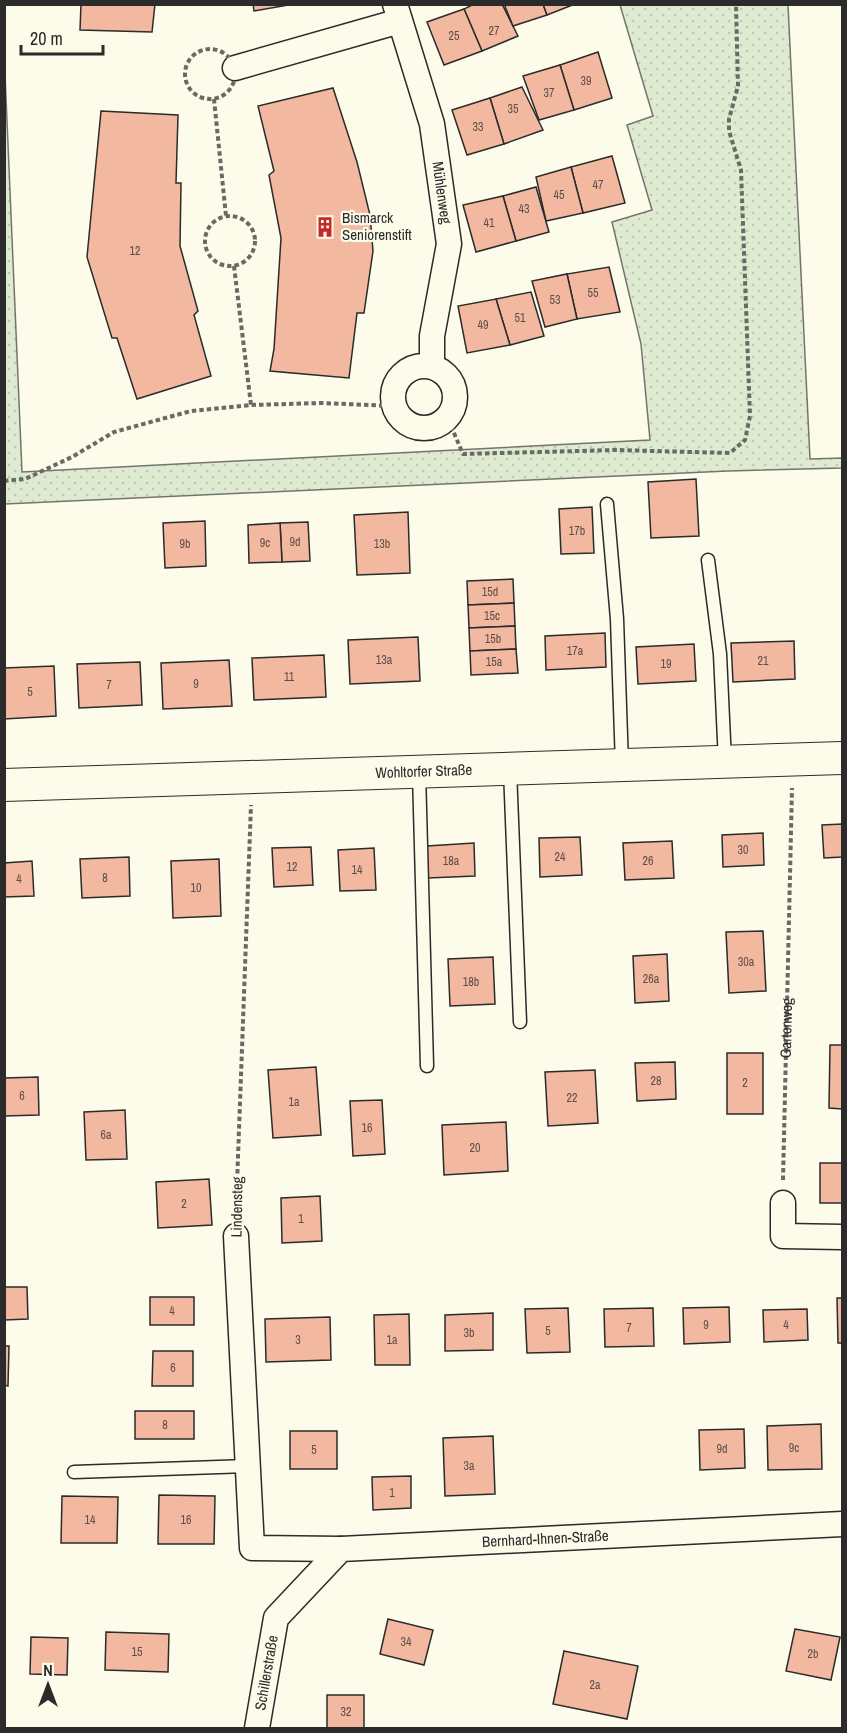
<svg xmlns="http://www.w3.org/2000/svg" width="847" height="1733" font-family="'Archivo Narrow',sans-serif">
  <defs>
    <pattern id="green-dots" width="8" height="8" patternUnits="userSpaceOnUse" patternTransform="scale(1.5)"><rect width="8" height="8" fill="#deebd1"/><path d="M2 2h.1M6 6h.1" fill="none" stroke="#bfcab4" stroke-width="1.8" stroke-linecap="round"/></pattern>
  </defs>
  <rect width="100%" height="100%" fill="#fdfbea"/>
  <polygon fill="url(#green-dots)" stroke="#74746e" stroke-width="1.5" points="620,5 788,5 810,459 842,458 842,468 728,471 5,504 5,74 22,472 650,440 641,344 612,222 652,210 627,125 653,116"/>
  <g fill="#f2b8a0" stroke="#2b2b2b" stroke-width="1.5">
    <polygon points="81,4 155,4 152,32 80,30"/>
    <polygon points="253,4 294,4 254,11"/>
    <polygon points="474,4 502,4 518,36 482,51 464,9"/>
    <polygon points="504,4 543,4 547,15 513,26"/>
    <polygon points="543,4 575,4 547,15"/>
    <polygon points="464,9 482,51 444,65 427,22"/>
    <polygon points="598,52 612,98 574,110 560,65"/>
    <polygon points="560,65 574,110 539,120 523,76"/>
    <polygon points="522,87 543,130 504,144 490,98"/>
    <polygon points="333,88 357,162 370,215 373,251 364,313 357,313 349,378 270,371 274,349 281,238 269,175 274,171 258,106"/>
    <polygon points="490,98 504,144 467,155 452,110"/>
    <polygon points="101,111 178,115 176,183 181,183 180,246 198,311 194,315 211,376 137,399 117,338 112,338 87,257"/>
    <polygon points="612,156 625,203 583,213 571,167"/>
    <polygon points="571,167 583,213 546,221 536,177"/>
    <polygon points="536,187 549,232 516,241 503,196"/>
    <polygon points="503,196 516,241 476,252 463,205"/>
    <polygon points="609,267 620,312 577,319 567,274"/>
    <polygon points="567,274 577,319 545,327 532,281"/>
    <polygon points="531,292 544,336 510,345 496,299"/>
    <polygon points="496,299 510,345 467,353 458,306"/>
    <polygon points="696,479 699,536 651,538 648,482"/>
    <polygon points="592,507 594,553 561,554 559,509"/>
    <polygon points="408,512 410,573 357,575 354,515"/>
    <polygon points="205,521 206,566 165,568 163,523"/>
    <polygon points="308,522 310,561 282,562 280,523"/>
    <polygon points="280,523 282,562 249,563 248,525"/>
    <polygon points="513,579 514,603 468,605 467,581"/>
    <polygon points="514,603 515,626 469,628 468,605"/>
    <polygon points="515,626 516,649 470,651 469,628"/>
    <polygon points="605,633 606,667 546,670 545,636"/>
    <polygon points="418,637 420,681 350,684 348,640"/>
    <polygon points="794,641 795,679 733,682 731,643"/>
    <polygon points="694,644 696,681 638,684 636,647"/>
    <polygon points="516,649 518,673 471,675 470,651"/>
    <polygon points="324,655 326,697 254,700 252,658"/>
    <polygon points="229,660 232,706 163,709 161,663"/>
    <polygon points="140,662 142,705 79,708 77,664"/>
    <polygon points="54,666 56,716 4,719 4,668"/>
    <polygon points="842,824 842,857 824,858 822,825"/>
    <polygon points="763,833 764,865 723,867 722,835"/>
    <polygon points="580,837 582,875 540,877 539,838"/>
    <polygon points="672,841 674,878 625,880 623,843"/>
    <polygon points="474,843 475,876 428,878 427,846"/>
    <polygon points="311,847 313,885 274,887 272,848"/>
    <polygon points="374,848 376,890 340,891 338,850"/>
    <polygon points="129,857 130,896 82,898 80,859"/>
    <polygon points="219,859 221,916 173,918 171,861"/>
    <polygon points="32,861 34,896 4,897 4,863"/>
    <polygon points="763,931 766,991 729,993 726,932"/>
    <polygon points="667,954 669,1001 635,1003 633,956"/>
    <polygon points="493,957 495,1004 450,1006 448,959"/>
    <polygon points="830,1045 842,1045 842,1109 829,1108"/>
    <rect x="727" y="1053" width="36" height="61"/>
    <polygon points="675,1062 676,1099 637,1101 635,1063"/>
    <polygon points="316,1067 321,1135 273,1138 268,1070"/>
    <polygon points="595,1070 598,1123 548,1126 545,1072"/>
    <polygon points="38,1077 39,1115 4,1116 4,1078"/>
    <polygon points="382,1100 385,1154 353,1156 350,1101"/>
    <polygon points="125,1110 127,1159 86,1160 84,1112"/>
    <polygon points="506,1122 508,1171 444,1175 442,1125"/>
    <rect x="820" y="1163" width="22" height="40"/>
    <polygon points="209,1179 212,1225 158,1228 156,1182"/>
    <polygon points="320,1196 322,1241 282,1243 281,1198"/>
    <polygon points="4,1287 27,1287 28,1319 4,1320"/>
    <rect x="150" y="1297" width="44" height="28"/>
    <polygon points="837,1298 842,1298 842,1343 838,1343"/>
    <polygon points="729,1307 730,1342 684,1344 683,1308"/>
    <polygon points="568,1308 570,1352 527,1353 525,1309"/>
    <polygon points="653,1308 654,1346 605,1347 604,1309"/>
    <polygon points="807,1309 808,1340 764,1342 763,1310"/>
    <polygon points="493,1313 493,1350 445,1351 445,1315"/>
    <polygon points="409,1314 410,1365 375,1365 374,1315"/>
    <polygon points="330,1317 331,1360 266,1362 265,1319"/>
    <polygon points="4,1346 9,1346 8,1386 4,1385"/>
    <polygon points="153,1351 193,1351 193,1386 152,1386"/>
    <rect x="135" y="1411" width="59" height="28"/>
    <polygon points="821,1424 822,1469 768,1470 767,1426"/>
    <polygon points="744,1429 745,1468 700,1470 699,1430"/>
    <rect x="290" y="1431" width="47" height="38"/>
    <polygon points="493,1436 495,1494 445,1496 443,1438"/>
    <polygon points="411,1476 411,1508 373,1510 372,1477"/>
    <polygon points="159,1495 215,1496 214,1544 158,1544"/>
    <polygon points="62,1496 118,1497 117,1543 61,1543"/>
    <polygon points="388,1619 433,1630 424,1665 380,1654"/>
    <polygon points="795,1629 840,1637 831,1680 786,1671"/>
    <polygon points="106,1632 169,1634 168,1672 105,1670"/>
    <polygon points="31,1637 68,1638 67,1675 30,1674"/>
    <polygon points="564,1651 638,1666 627,1719 553,1704"/>
    <rect x="327" y="1695" width="37" height="33"/>
  </g>
  <g fill="none" stroke-linecap="round" stroke-linejoin="round">
    <g stroke="#2b2b2b" stroke-width="15">
      <g id="service">
        <polyline points="607,504 617,619 622,765"/>
        <polyline points="708,560 720,654 725,762"/>
        <polyline points="510,770 520,1022"/>
        <polyline points="419,773 427,1066"/>
        <polyline points="74,1472 248,1466"/>
      </g>
    </g>
    <g stroke="#2b2b2b" stroke-width="27">
      <g id="minor">
        <path id="s2" d="M 395,4 L 432,124 L 449,244 L 432,336 L 432,366"/>
        <polyline points="235,68 400,21"/>
        <circle cx="424" cy="397" r="31"/>
        <polyline points="783,1203 783,1236 842,1237"/>
        <polyline points="236,1236 252,1548 341,1549"/>
        <path id="s3" d="M 257,1728 L 276,1618 L 341,1549 L 842,1524"/>
      </g>
    </g>
    <g stroke="#2b2b2b" stroke-width="34">
      <g id="tertiary">
        <path id="s4" d="M 4,785 L 842,758"/>
      </g>
    </g>
    <g stroke="#6a6964" stroke-width="4" stroke-dasharray="4.5 3" stroke-linecap="butt">
      <circle cx="210" cy="74" r="25"/>
      <polyline points="214,99 226,216"/>
      <circle cx="230" cy="241" r="25"/>
      <polyline points="234,266 251,405"/>
      <polyline points="448,419 463,454 616,450 730,453 745,440 750,416 741,170 729,131 729,119 738,86 736,4"/>
      <polyline points="4,481 25,479 72,457 114,432 191,411 251,405 321,403 394,406"/>
      <path id="s1" d="M 783,1180 L 792,788"/>
      <polyline points="236,1211 251,805"/>
    </g>
    <use href="#service" stroke="#fdfbea" stroke-width="12"/>
    <use href="#minor" stroke="#fdfbea" stroke-width="24"/>
    <use href="#tertiary" stroke="#fdfbea" stroke-width="32"/>
  </g>
  <defs>
    <g id="building-bare" transform="scale(1.62)"><path d="M-4-6H4V6H1V3H-1V6H-4ZM-2.5-4.3h1.7v1.8h-1.7ZM.8-4.3h1.7v1.8H.8ZM-2.5-1h1.7V.8h-1.7ZM.8-1h1.7V.8H.8Z" fill="#c62828" stroke="#fdfbea" stroke-width="2.5" paint-order="stroke"/></g>
  </defs>
  <g fill-rule="evenodd">
    <use href="#building-bare" x="325" y="227"/>
  </g>
  <g text-anchor="middle" stroke-width="4.5" stroke-linejoin="round" paint-order="stroke">
    <g font-size="12" fill="#5d4e48">
      <text x="494" y="35">27</text>
      <text x="454" y="40">25</text>
      <text x="586" y="85">39</text>
      <text x="549" y="97">37</text>
      <text x="513" y="113">35</text>
      <text x="478" y="131">33</text>
      <text x="598" y="189">47</text>
      <text x="559" y="199">45</text>
      <text x="524" y="213">43</text>
      <text x="489" y="227">41</text>
      <text x="135" y="255">12</text>
      <text x="593" y="297">55</text>
      <text x="555" y="304">53</text>
      <text x="520" y="322">51</text>
      <text x="483" y="329">49</text>
      <text x="577" y="535">17b</text>
      <text x="295" y="546">9d</text>
      <text x="265" y="547">9c</text>
      <text x="185" y="548">9b</text>
      <text x="382" y="548">13b</text>
      <text x="490" y="596">15d</text>
      <text x="492" y="620">15c</text>
      <text x="493" y="643">15b</text>
      <text x="575" y="655">17a</text>
      <text x="384" y="664">13a</text>
      <text x="763" y="665">21</text>
      <text x="494" y="666">15a</text>
      <text x="666" y="668">19</text>
      <text x="289" y="681">11</text>
      <text x="196" y="688">9</text>
      <text x="109" y="689">7</text>
      <text x="30" y="696">5</text>
      <text x="743" y="854">30</text>
      <text x="560" y="861">24</text>
      <text x="451" y="865">18a</text>
      <text x="648" y="865">26</text>
      <text x="292" y="871">12</text>
      <text x="357" y="874">14</text>
      <text x="105" y="882">8</text>
      <text x="19" y="883">4</text>
      <text x="196" y="892">10</text>
      <text x="746" y="966">30a</text>
      <text x="651" y="983">26a</text>
      <text x="471" y="986">18b</text>
      <text x="656" y="1085">28</text>
      <text x="745" y="1087">2</text>
      <text x="22" y="1100">6</text>
      <text x="572" y="1102">22</text>
      <text x="294" y="1106">1a</text>
      <text x="367" y="1132">16</text>
      <text x="106" y="1139">6a</text>
      <text x="475" y="1152">20</text>
      <text x="184" y="1208">2</text>
      <text x="301" y="1223">1</text>
      <text x="172" y="1315">4</text>
      <text x="706" y="1329">9</text>
      <text x="786" y="1329">4</text>
      <text x="629" y="1332">7</text>
      <text x="548" y="1335">5</text>
      <text x="469" y="1337">3b</text>
      <text x="298" y="1344">3</text>
      <text x="392" y="1344">1a</text>
      <text x="173" y="1372">6</text>
      <text x="165" y="1429">8</text>
      <text x="794" y="1452">9c</text>
      <text x="722" y="1453">9d</text>
      <text x="314" y="1454">5</text>
      <text x="469" y="1470">3a</text>
      <text x="392" y="1497">1</text>
      <text x="90" y="1524">14</text>
      <text x="186" y="1524">16</text>
      <text x="406" y="1646">34</text>
      <text x="137" y="1656">15</text>
      <text x="813" y="1658">2b</text>
      <text x="595" y="1689">2a</text>
      <text x="346" y="1716">32</text>
    </g>
    <g font-size="15" fill="#2b2b2b" stroke="#fdfbea">
      <text dy="5" stroke="none"><textPath href="#s2" startOffset="195">Mühlenweg</textPath></text>
      <text dy="5" stroke="none"><textPath href="#s4" startOffset="420">Wohltorfer Straße</textPath></text>
      <text dy="5" stroke="none"><textPath href="#s1" startOffset="152">Gartenweg</textPath></text>
      <text transform="translate(237 1207) rotate(-89)" y="5">Lindensteg</text>
      <text dy="5" stroke="none"><textPath href="#s3" startOffset="411">Bernhard-Ihnen-Straße</textPath></text>
      <text dy="5" stroke="none"><textPath href="#s3" startOffset="56">Schillerstraße</textPath></text>
    </g>
    <g font-size="15" fill="#2b2b2b" stroke="#fdfbea" text-anchor="start">
      <text x="342" y="223">Bismarck<tspan x="342" dy="17">Seniorenstift</tspan></text>
    </g>
  </g>
  <rect width="847" height="1733" fill="none" stroke="#2b2b2b" stroke-width="12"/>
  <g transform="translate(48 1685)" stroke="#fdfbea" stroke-width="4.5" paint-order="stroke">
  <path d="M0-4.5L10 22L0 15L-10 22Z" fill="#2b2b2b"/>
  <text y="-9" font-size="16" font-weight="bold" text-anchor="middle" fill="#2b2b2b">N</text>
  </g>
  <path d="M21 45v9h82v-9" fill="none" stroke="#2b2b2b" stroke-width="3"/>
  <text x="30" y="45" font-size="18" fill="#2b2b2b" stroke="#fdfbea" stroke-width="4.5" paint-order="stroke">20 m</text>
</svg>
